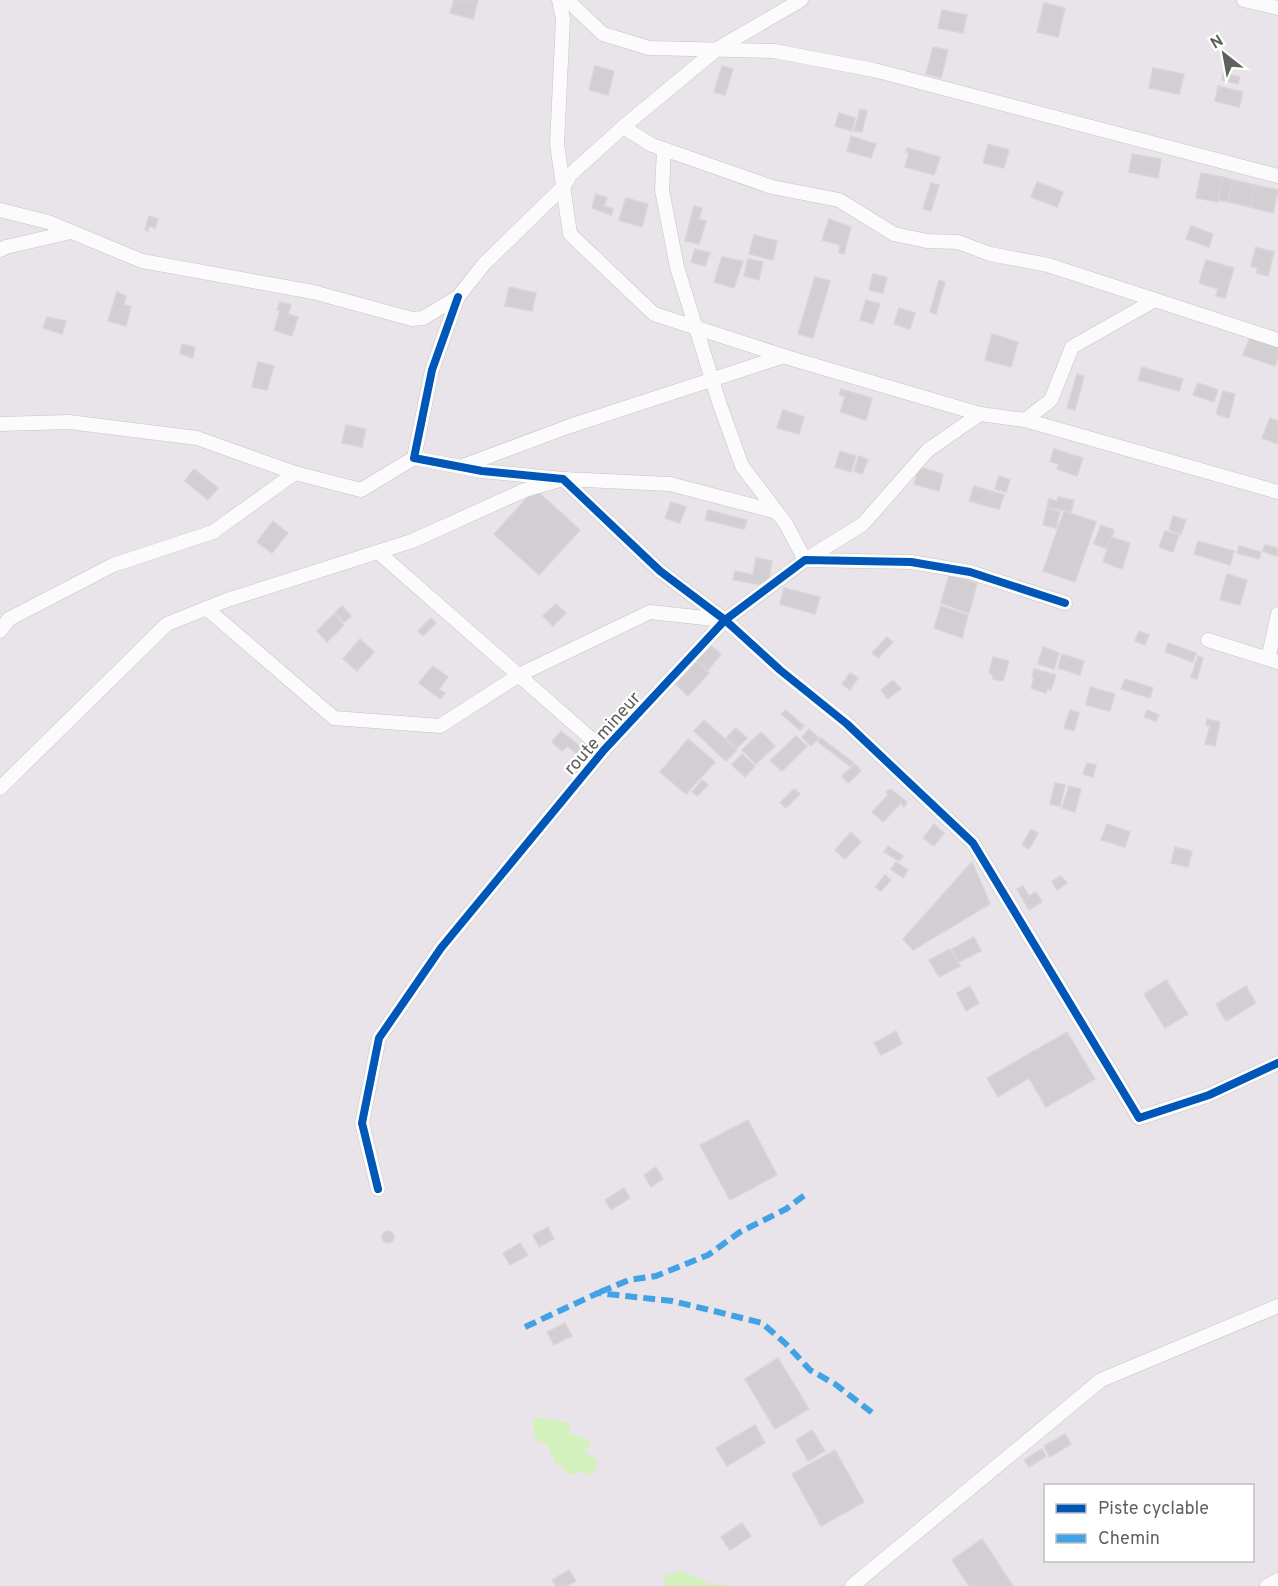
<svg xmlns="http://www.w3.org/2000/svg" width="1278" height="1586" font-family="Overpass,sans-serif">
  <rect width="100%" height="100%" fill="#e9e4ea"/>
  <g fill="#d3f1bc">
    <polygon points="535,1417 569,1423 569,1433 588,1440 591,1445 586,1449 585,1452 597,1460 595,1473 589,1475 577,1470 575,1475 567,1473 563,1468 563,1465 557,1466 547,1445 536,1440 532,1423"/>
    <polygon points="680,1570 713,1585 721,1583 726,1586 664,1586 668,1582 663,1581 664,1575 671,1575"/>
  </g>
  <g fill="#d2ced2" stroke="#d8d4d9" stroke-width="1.5">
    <polygon points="454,0 478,0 473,19 450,13"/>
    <polygon points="1044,3 1065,8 1058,37 1037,32"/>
    <polygon points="942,10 967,15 963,33 938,28"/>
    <polygon points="933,47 948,50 941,78 926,74"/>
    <polygon points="595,66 614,71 608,95 589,90"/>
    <polygon points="722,66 733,69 725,95 714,92"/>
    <polygon points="1153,68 1184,74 1179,94 1149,88"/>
    <polygon points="1223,73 1240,77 1238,84 1222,80"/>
    <polygon points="1218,86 1243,92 1239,107 1215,101"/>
    <polygon points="860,109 867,111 862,132 854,131"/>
    <polygon points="839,113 855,118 852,131 835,126"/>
    <polygon points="851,136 876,144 871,158 847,151"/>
    <polygon points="988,144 1009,150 1004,168 983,163"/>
    <polygon points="907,148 940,157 934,175 905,167 909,153 906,152"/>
    <polygon points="1132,154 1161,159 1158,178 1129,172"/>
    <polygon points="1201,173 1223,177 1218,202 1196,198"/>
    <polygon points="1223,177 1233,180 1228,202 1218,200"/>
    <polygon points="1233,180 1255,185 1250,207 1228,202"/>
    <polygon points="1037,182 1063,192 1057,207 1031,197"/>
    <polygon points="931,183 939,185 931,211 923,209"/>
    <polygon points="1255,185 1278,190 1273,213 1250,207"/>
    <polygon points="596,194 607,198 604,206 613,209 611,215 592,208"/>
    <polygon points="626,198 648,204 642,227 619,220"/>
    <polygon points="694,206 702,208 699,219 706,221 699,244 685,241"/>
    <polygon points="149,216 158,219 155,228 149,226 148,231 145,230"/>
    <polygon points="829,219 851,227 844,254 839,253 840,245 822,240"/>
    <polygon points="1191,226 1213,234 1209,247 1186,239"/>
    <polygon points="754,235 777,241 773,260 749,254"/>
    <polygon points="1256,247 1274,252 1268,276 1256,273 1258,268 1251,266"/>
    <polygon points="695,249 710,253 705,266 691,262"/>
    <polygon points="722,257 743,261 734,288 714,282"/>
    <polygon points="748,259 763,262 759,280 744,276"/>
    <polygon points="1206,260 1234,268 1225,298 1216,296 1218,289 1199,283"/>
    <polygon points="873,274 887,277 883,293 869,290"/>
    <polygon points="815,277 830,281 813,338 798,334"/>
    <polygon points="939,280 945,282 936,314 930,312"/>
    <polygon points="509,287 536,293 532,311 505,306"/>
    <polygon points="117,292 126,296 124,305 131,306 126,326 108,321"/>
    <polygon points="866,300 880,304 873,324 860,320"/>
    <polygon points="280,302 291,305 288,314 298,317 292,336 274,330 280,311 277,310"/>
    <polygon points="899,308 915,313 910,329 894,324"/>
    <polygon points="47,317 66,321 62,334 43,328"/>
    <polygon points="992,334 1018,342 1011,367 985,360"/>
    <polygon points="1250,337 1278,347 1278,357 1275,366 1243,355"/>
    <polygon points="182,344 195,347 193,358 180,354"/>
    <polygon points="258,362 274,366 267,390 252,387"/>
    <polygon points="1142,367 1183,379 1179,391 1138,380"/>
    <polygon points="1077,374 1084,376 1075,410 1067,408"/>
    <polygon points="1198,383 1218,390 1214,402 1193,395"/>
    <polygon points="841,389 872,398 866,420 840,412 845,397 839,395"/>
    <polygon points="1223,391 1235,394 1229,418 1216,414"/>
    <polygon points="783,410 804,417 799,434 777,428"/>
    <polygon points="1270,418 1278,421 1278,444 1262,438"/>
    <polygon points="346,425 366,429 362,447 342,443"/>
    <polygon points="1054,449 1083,458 1077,476 1057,469 1059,464 1050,462"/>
    <polygon points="840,451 856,456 851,472 835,467"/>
    <polygon points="859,456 868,460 862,474 854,471"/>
    <polygon points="919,467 943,474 939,491 914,484"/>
    <polygon points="194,469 218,488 208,500 185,481"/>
    <polygon points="999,476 1010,480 1006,492 995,489"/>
    <polygon points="974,486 1004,495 999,509 969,501"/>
    <polygon points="535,489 580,530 539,575 494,534"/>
    <polygon points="1058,497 1074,500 1071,512 1047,507 1049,499 1057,501"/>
    <polygon points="671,502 686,507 680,523 665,518"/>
    <polygon points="1047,508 1060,512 1056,528 1043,525"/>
    <polygon points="708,510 747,520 744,529 705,520"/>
    <polygon points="1064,511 1096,522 1075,582 1043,571"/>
    <polygon points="1173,516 1186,520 1181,534 1169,530"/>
    <polygon points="273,521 288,533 272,553 257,542"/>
    <polygon points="1101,525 1114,530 1108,549 1094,544"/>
    <polygon points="1165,531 1179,535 1173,552 1159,547"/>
    <polygon points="1111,537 1130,543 1122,569 1103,562"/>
    <polygon points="1198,541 1234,551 1230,565 1194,554"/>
    <polygon points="1265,545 1278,548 1277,556 1262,551"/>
    <polygon points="1239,546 1261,552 1259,559 1237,553"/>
    <polygon points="756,558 772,561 768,586 733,580 735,571 753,575"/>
    <polygon points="950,572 956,573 955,577 977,583 969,613 941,603"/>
    <polygon points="1227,574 1247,580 1240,605 1220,600"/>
    <polygon points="784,588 820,597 815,614 780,604"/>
    <polygon points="556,604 566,613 553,626 543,616"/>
    <polygon points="342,606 351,616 344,622 335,613"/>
    <polygon points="941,606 968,615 962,638 934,628"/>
    <polygon points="334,614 344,625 327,642 317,631"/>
    <polygon points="431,618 436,623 423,636 418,631"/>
    <polygon points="1139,631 1149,635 1145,645 1135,641"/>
    <polygon points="887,637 893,642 878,658 872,653"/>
    <polygon points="360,639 374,652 357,671 343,659"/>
    <polygon points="1168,643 1196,653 1193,662 1165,652"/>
    <polygon points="710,645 721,654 708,670 696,660"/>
    <polygon points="1043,647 1059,653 1054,669 1038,664"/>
    <polygon points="1062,654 1084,661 1080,675 1058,668"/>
    <polygon points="1198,656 1203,658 1197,679 1191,677"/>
    <polygon points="993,657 1009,661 1003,681 993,679 993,675 989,673"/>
    <polygon points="696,661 709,673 688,696 675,683"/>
    <polygon points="433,666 448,677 439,689 445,693 440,699 419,683"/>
    <polygon points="1034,669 1056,675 1051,690 1047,689 1046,693 1031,688 1034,678 1032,677"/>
    <polygon points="850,673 858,678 850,690 842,684"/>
    <polygon points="1125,679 1153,688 1150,698 1121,689"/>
    <polygon points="893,680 901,689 888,699 881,690"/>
    <polygon points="1090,687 1115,694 1110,711 1086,705"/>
    <polygon points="786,710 804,726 800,730 781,714"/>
    <polygon points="1070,710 1079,713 1074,731 1064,728"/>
    <polygon points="1147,710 1159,715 1156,721 1144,717"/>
    <polygon points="1207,719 1220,722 1215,746 1205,744 1210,726 1206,725"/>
    <polygon points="704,720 737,750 726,761 694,731"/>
    <polygon points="736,728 747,738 737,748 726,738"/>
    <polygon points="809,729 819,738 811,746 802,737"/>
    <polygon points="561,731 588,753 583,759 567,746 562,751 552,742"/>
    <polygon points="761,732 775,746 756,764 742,750"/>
    <polygon points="796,736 807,746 782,771 770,761"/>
    <polygon points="821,738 854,763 851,767 818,742"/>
    <polygon points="688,739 715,762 686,794 660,772"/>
    <polygon points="742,754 755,766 745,777 732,765"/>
    <polygon points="1087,763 1096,765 1093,777 1083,774"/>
    <polygon points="855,764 861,771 848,783 842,776"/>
    <polygon points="702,780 708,785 697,796 692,792"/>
    <polygon points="1055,783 1065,785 1060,806 1050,804"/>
    <polygon points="1069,786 1081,789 1075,812 1062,808"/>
    <polygon points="794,789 800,794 786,808 780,803"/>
    <polygon points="890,789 907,802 904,807 901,803 883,822 872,812 888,795 886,792"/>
    <polygon points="934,824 944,833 934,846 923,838"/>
    <polygon points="1107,824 1130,832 1125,847 1101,840"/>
    <polygon points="1031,829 1038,833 1029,849 1022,845"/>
    <polygon points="851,832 861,842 845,859 835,850"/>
    <polygon points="888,846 903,856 899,861 884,852"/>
    <polygon points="1175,847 1192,851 1188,867 1171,863"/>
    <polygon points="896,862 908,870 903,878 891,869"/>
    <polygon points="972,862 990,904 913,950 903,939"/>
    <polygon points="885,875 891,880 881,891 875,887"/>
    <polygon points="1061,876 1067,883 1057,890 1052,881"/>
    <polygon points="1023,886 1029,896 1036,892 1042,902 1029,910 1017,889"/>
    <polygon points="974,937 981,951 959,962 952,949"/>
    <polygon points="950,949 960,966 939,977 929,960"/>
    <polygon points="1166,980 1188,1014 1165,1028 1144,994"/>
    <polygon points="970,986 979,1003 966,1011 957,993"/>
    <polygon points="1246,986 1256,1003 1226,1021 1216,1004"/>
    <polygon points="896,1031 902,1044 881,1055 874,1043"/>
    <polygon points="1067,1032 1095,1079 1046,1107 1029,1078 998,1097 987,1078"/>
    <polygon points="748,1120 777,1175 730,1200 700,1145"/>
    <polygon points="656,1167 663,1179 651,1187 644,1175"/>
    <polygon points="624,1188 630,1198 611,1210 605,1200"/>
    <polygon points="548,1227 554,1239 539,1247 533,1235"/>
    <circle cx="388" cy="1237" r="6"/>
    <polygon points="520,1243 528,1255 510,1265 503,1253"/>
    <polygon points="565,1323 572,1336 554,1345 547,1332"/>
    <polygon points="778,1358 809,1409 775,1429 745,1379"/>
    <polygon points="755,1425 765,1443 727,1466 716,1448"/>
    <polygon points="812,1430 825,1451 808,1461 796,1440"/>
    <polygon points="1065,1434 1071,1444 1050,1457 1044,1446"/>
    <polygon points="1042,1449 1046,1456 1029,1467 1024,1460"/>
    <polygon points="835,1450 864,1502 821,1526 792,1474"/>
    <polygon points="742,1523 751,1536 730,1550 721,1537"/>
    <polygon points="982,1539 1013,1586 969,1586 952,1560"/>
    <polygon points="569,1570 576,1581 567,1586 556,1586 552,1580"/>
  </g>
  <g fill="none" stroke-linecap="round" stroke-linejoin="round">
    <g stroke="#c5c4c5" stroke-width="15">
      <g id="minor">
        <polyline points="559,0 563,19 557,144 570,234 654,314 796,360 980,414"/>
        <polyline points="567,0 603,34 649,48 774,51 874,70 1278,176"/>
        <polyline points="1244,0 1278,8"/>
        <polyline points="623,127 652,145 772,187 839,200 894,234 927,241 958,242 990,254 1048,265 1278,340"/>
        <polyline points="664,149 662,190 677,267 720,405 742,466 786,524 805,560 863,524 928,450 980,414 1025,420 1278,492"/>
        <polyline points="0,210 48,222 142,261 313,292 412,319 423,318 458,297 484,264 564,186 571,174 623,127 717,49 801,0"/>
        <polyline points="0,250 6,247 71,232"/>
        <polyline points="458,297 432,370 414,458 482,471 563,479 660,571 725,620 780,670 847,724 973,843 1139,1118 1209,1095 1278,1063"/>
        <polyline points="1025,420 1051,400 1072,347 1155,300"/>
        <polyline points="0,424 69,422 197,438 295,473 361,490 414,458"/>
        <polyline points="460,467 570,426 784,356"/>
        <polyline points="378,552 604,750"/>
        <polyline points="206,608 334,718 440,726 519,675 650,612 723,620"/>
        <polyline points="0,631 9,619 113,565 213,532 295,473"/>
        <polyline points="1208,640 1278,662"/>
        <polyline points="1268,659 1278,614"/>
        <polyline points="0,788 167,624 227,600 412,541 525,490 563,479 670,484 777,512"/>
        <polyline points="378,1189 362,1123 379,1038 441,948 604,750 725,620 805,560 911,562 970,572 1065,603"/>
        <polyline points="852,1586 1101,1380 1278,1306"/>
        <polyline points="1267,1586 1278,1580"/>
      </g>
    </g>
    <use href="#minor" stroke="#fcfbfc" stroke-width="14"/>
    <g stroke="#42a2e6" stroke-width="6" stroke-dasharray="12 6" stroke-linecap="butt">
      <polyline points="600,1292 629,1280 656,1276 708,1255 740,1232 786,1209 806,1194"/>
      <polyline points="525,1327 598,1293 672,1301 718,1312 762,1323 785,1343 810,1370 835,1384 875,1415"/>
    </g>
    <g stroke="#fff" stroke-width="11">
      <g id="cycleway">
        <polyline points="458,297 432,370 414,458 482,471 563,479 660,571 725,620 780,670 847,724 973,843 1139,1118 1209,1095 1278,1063"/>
        <polyline points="378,1189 362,1123 379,1038 441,948 604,750 725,620 805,560 911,562 970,572 1065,603"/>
      </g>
    </g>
    <use href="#cycleway" stroke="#0057b8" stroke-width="8"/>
  </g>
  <g text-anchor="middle" stroke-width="4.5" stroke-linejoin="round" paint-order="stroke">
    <g font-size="18" fill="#5d625b" stroke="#fff">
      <text transform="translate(602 733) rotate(-48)" y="6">route mineur</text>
    </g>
  </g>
  <rect x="1044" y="1484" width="210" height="78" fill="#ffffff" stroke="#bec0bd" stroke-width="1.5"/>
  <rect x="1056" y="1504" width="30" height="9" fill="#0057b8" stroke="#bec0bd" stroke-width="1.5"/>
  <text x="1098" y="1514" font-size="18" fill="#5d625b">Piste cyclable</text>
  <rect x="1056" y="1534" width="30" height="9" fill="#42a2e6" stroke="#bec0bd" stroke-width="1.5"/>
  <text x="1098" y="1544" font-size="18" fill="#5d625b">Chemin</text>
  <g transform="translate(1224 54) rotate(329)" stroke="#ffffff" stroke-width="4.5" paint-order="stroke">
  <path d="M0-4.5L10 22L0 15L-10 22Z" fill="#5d625b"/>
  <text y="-9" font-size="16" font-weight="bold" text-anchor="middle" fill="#5d625b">N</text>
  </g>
</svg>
